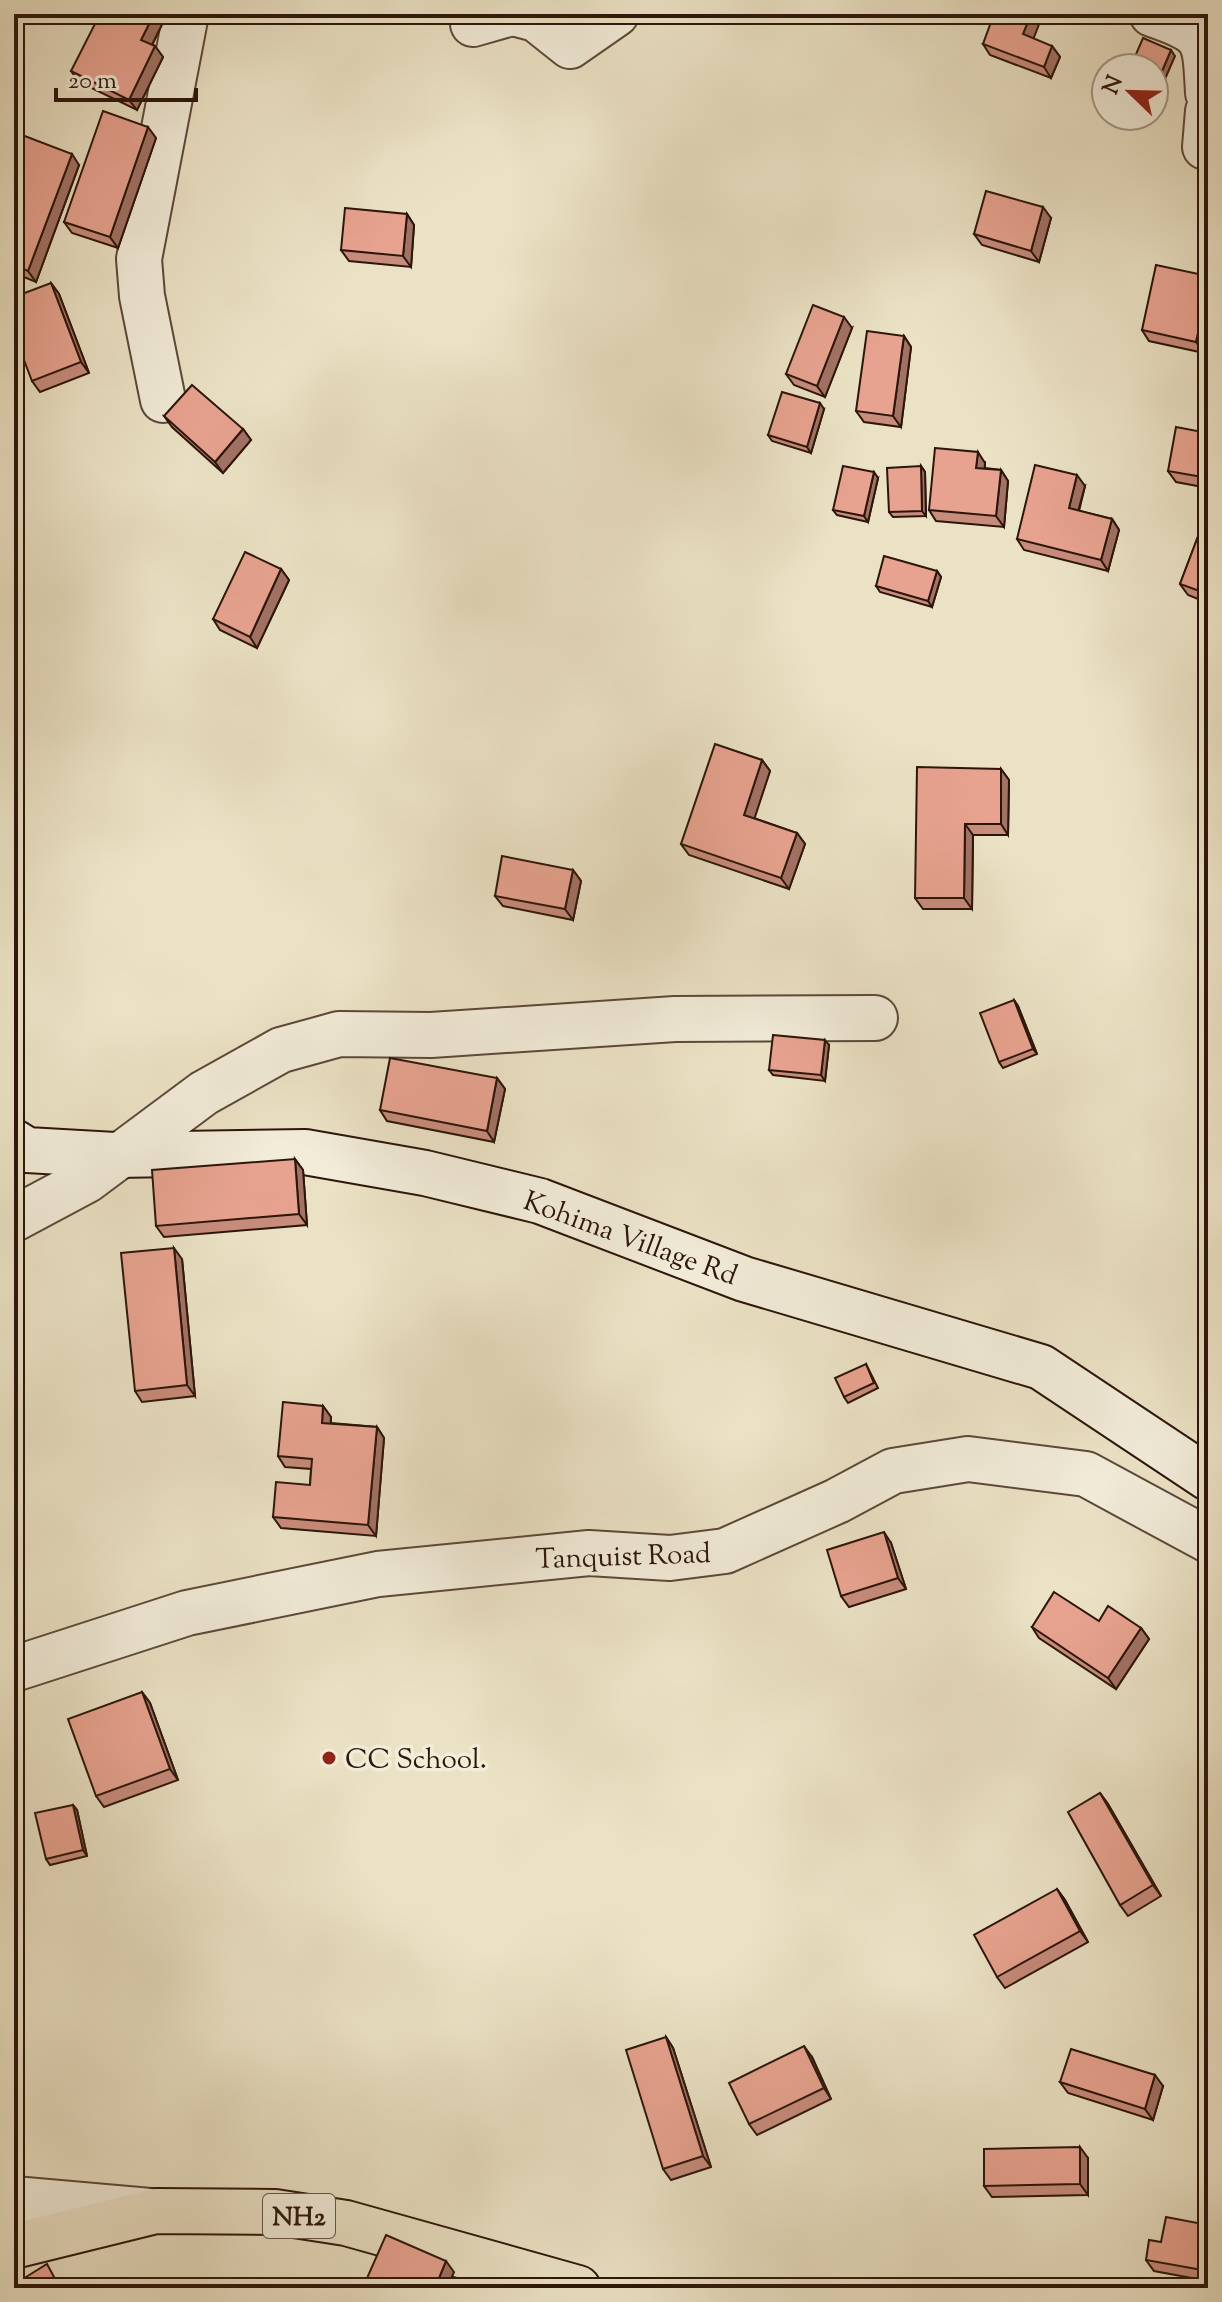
<svg xmlns="http://www.w3.org/2000/svg" width="1222" height="2302" font-family="'Sorts Mill Goudy',serif">
  <rect width="100%" height="100%" fill="#ebe2c5"/>
  <filter id="stains"><feTurbulence type="fractalNoise" baseFrequency=".0025" numOctaves="4"/><feColorMatrix values="0 0 0 0 .2 0 0 0 0 .09 0 0 0 0 .02 0 0 0 .5 -.17"/></filter>
  <radialGradient id="worn" r=".72"><stop offset=".6" stop-color="#630" stop-opacity="0"/><stop offset="1" stop-color="#630" stop-opacity=".3"/></radialGradient>
  <g fill="none" stroke-linecap="round" stroke-linejoin="round">
    <g stroke="#5c4839" stroke-width="48">
      <g id="minor">
        <polyline points="517,14 536,19 570,46 616,14"/>
        <path d="M 1152,14 C 1207,33 1205,37 1208,93"/>
        <polyline points="473,24 508,14"/>
        <polyline points="1205,147 1208,111"/>
        <polyline points="163,400 142,296 139,259 186,14"/>
        <polyline points="14,1219 87,1180 204,1093 281,1050 339,1034 431,1035 675,1019 875,1018"/>
      </g>
    </g>
    <g stroke="#5c4839" stroke-width="48">
      <g id="tertiary">
        <polyline points="14,1669 187,1613 378,1574 589,1553 670,1558 725,1551 837,1501 893,1471 968,1459 1086,1474 1208,1540"/>
        <polyline points="14,2199 150,2211"/>
      </g>
    </g>
    <g stroke="#2c150a" stroke-width="48">
      <polyline id="secondary" points="14,1142 27,1150 115,1155 305,1152 425,1173 540,1201 744,1279 1041,1367 1208,1478"/>
    </g>
    <g stroke="#2c150a" stroke-width="48">
      <polyline id="trunk" points="14,2246 156,2211 275,2212 346,2223 578,2288"/>
    </g>
    <use href="#minor" stroke="#f2ecd9" stroke-width="44"/>
    <use href="#tertiary" stroke="#f2ecd9" stroke-width="44"/>
    <use href="#secondary" stroke="#f2ecd9" stroke-width="44"/>
    <use href="#trunk" stroke="#ebe2c5" stroke-width="44"/>
  </g>
  <g fill="#c88c7c" stroke="#2c150a" stroke-width="2">
    <polygon points="167,14 152,45 155,46 163,57 137,110 79,82 71,71"/>
    <polygon points="983,44 1052,46 1060,57 1051,78 990,55"/>
    <polygon points="156,138 118,248 72,233 64,222"/>
    <polygon points="14,155 79,165 36,282 14,273"/>
    <polygon points="407,214 414,225 411,267 349,261 341,250"/>
    <polygon points="1051,218 1039,262 982,245 974,234"/>
    <polygon points="1208,276 1208,333 1204,353 1149,341 1142,330"/>
    <polygon points="51,283 59,294 89,373 40,392 32,381"/>
    <polygon points="852,328 825,397 794,385 786,374"/>
    <polygon points="904,336 911,347 901,427 864,422 856,411"/>
    <polygon points="824,409 811,453 772,441 768,435"/>
    <polygon points="164,416 243,429 251,440 223,473 172,427"/>
    <polygon points="1208,433 1208,488 1176,482 1168,471"/>
    <polygon points="985,463 985,468 1001,470 1008,481 1004,527 936,521 929,510"/>
    <polygon points="921,466 925,472 926,516 893,517 889,512"/>
    <polygon points="878,478 868,522 837,515 833,510"/>
    <polygon points="1085,486 1079,511 1112,519 1119,530 1108,571 1024,550 1017,539"/>
    <polygon points="1208,510 1208,603 1188,595 1180,584"/>
    <polygon points="281,569 289,580 257,648 220,630 213,619"/>
    <polygon points="937,571 941,577 932,607 880,592 876,586"/>
    <polygon points="762,760 770,771 754,818 797,833 805,844 789,889 689,855 681,844"/>
    <polygon points="1001,769 1009,780 1008,835 973,835 972,909 923,909 915,898"/>
    <polygon points="573,870 581,881 573,920 503,906 495,896"/>
    <polygon points="1014,1000 1018,1006 1037,1054 1003,1068 999,1062"/>
    <polygon points="829,1045 825,1081 773,1075 769,1070"/>
    <polygon points="497,1078 505,1089 494,1142 387,1121 380,1110"/>
    <polygon points="295,1159 303,1170 307,1225 164,1237 156,1226"/>
    <polygon points="182,1259 195,1396 142,1402 135,1391"/>
    <polygon points="866,1364 878,1388 848,1403 844,1397"/>
    <polygon points="323,1406 331,1417 331,1423 377,1427 384,1438 376,1536 281,1528 273,1517 310,1485 311,1469 285,1467 278,1456"/>
    <polygon points="891,1543 906,1589 849,1607 841,1596"/>
    <polygon points="1099,1621 1141,1628 1149,1639 1116,1689 1039,1638 1032,1627"/>
    <polygon points="142,1692 150,1703 178,1780 104,1807 96,1796"/>
    <polygon points="1100,1793 1108,1804 1161,1896 1128,1916 1120,1905"/>
    <polygon points="73,1805 77,1810 87,1856 50,1865 46,1859"/>
    <polygon points="1057,1889 1065,1900 1088,1942 1005,1988 997,1977"/>
    <polygon points="666,2037 673,2048 711,2167 671,2180 663,2169"/>
    <polygon points="812,2057 831,2099 757,2135 749,2124"/>
    <polygon points="1060,2082 1163,2086 1153,2120 1068,2093"/>
    <polygon points="1088,2158 1088,2195 992,2197 984,2186"/>
    <polygon points="1208,2225 1208,2281 1154,2271 1146,2260 1161,2242"/>
  </g>
  <g fill="#a27265" stroke="#2c150a" stroke-width="2">
    <polygon points="154,14 167,14 149,51 141,40"/>
    <polygon points="1031,14 1043,14 1031,45 1023,34"/>
    <polygon points="155,46 163,57 137,110 129,100"/>
    <polygon points="1052,46 1060,57 1051,78 1044,67"/>
    <polygon points="1171,50 1175,56 1155,102 1154,101 1154,90"/>
    <polygon points="148,127 156,138 118,248 110,237"/>
    <polygon points="72,154 79,165 36,282 28,271"/>
    <polygon points="1043,207 1051,218 1039,262 1031,251"/>
    <polygon points="407,214 414,225 411,267 403,256"/>
    <polygon points="51,283 59,294 89,373 81,362"/>
    <polygon points="1208,287 1208,333 1204,353 1196,342"/>
    <polygon points="844,317 852,328 825,397 817,386"/>
    <polygon points="904,336 911,347 901,427 893,416"/>
    <polygon points="820,403 824,409 811,453 807,447"/>
    <polygon points="243,429 251,440 223,473 215,462"/>
    <polygon points="978,452 985,463 984,479 976,468"/>
    <polygon points="921,466 925,472 926,516 922,511"/>
    <polygon points="1001,470 1008,481 1004,527 996,516"/>
    <polygon points="874,472 878,478 868,522 864,516"/>
    <polygon points="1077,475 1085,486 1076,519 1069,508"/>
    <polygon points="1112,519 1119,530 1108,571 1101,560"/>
    <polygon points="281,569 289,580 257,648 250,637"/>
    <polygon points="937,571 941,577 932,607 928,601"/>
    <polygon points="762,760 770,771 752,826 744,815"/>
    <polygon points="1001,769 1009,780 1008,835 1001,824"/>
    <polygon points="965,824 973,835 972,909 964,898"/>
    <polygon points="797,833 805,844 789,889 781,878"/>
    <polygon points="573,870 581,881 573,920 565,909"/>
    <polygon points="1014,1000 1018,1006 1037,1054 1033,1049"/>
    <polygon points="825,1040 829,1045 825,1081 821,1075"/>
    <polygon points="497,1078 505,1089 494,1142 487,1131"/>
    <polygon points="295,1159 303,1170 307,1225 299,1214"/>
    <polygon points="174,1248 182,1259 195,1396 187,1385"/>
    <polygon points="323,1406 331,1417 330,1434 322,1423"/>
    <polygon points="377,1427 384,1438 376,1536 368,1525"/>
    <polygon points="884,1532 891,1543 906,1589 898,1578"/>
    <polygon points="1141,1628 1149,1639 1116,1689 1108,1678"/>
    <polygon points="142,1692 150,1703 178,1780 170,1769"/>
    <polygon points="1100,1793 1108,1804 1161,1896 1153,1885"/>
    <polygon points="73,1805 77,1810 87,1856 83,1850"/>
    <polygon points="1057,1889 1065,1900 1088,1942 1080,1931"/>
    <polygon points="666,2037 673,2048 711,2167 703,2156"/>
    <polygon points="804,2046 812,2057 831,2099 824,2088"/>
    <polygon points="1155,2075 1163,2086 1153,2120 1145,2109"/>
    <polygon points="1080,2147 1088,2158 1088,2195 1080,2184"/>
    <polygon points="446,2261 454,2272 447,2288 435,2288"/>
  </g>
  <g fill="#e8a390" stroke="#2c150a" stroke-width="2">
    <polygon points="100,14 154,14 141,40 155,46 129,100 71,71"/>
    <polygon points="994,14 1031,14 1023,34 1052,46 1044,67 983,44"/>
    <polygon points="1143,38 1171,50 1154,90 1154,68 1130,68"/>
    <polygon points="103,111 148,127 110,237 64,222"/>
    <polygon points="22,135 72,154 28,271 14,265 14,155"/>
    <polygon points="986,191 1043,207 1031,251 974,234"/>
    <polygon points="345,208 407,214 403,256 341,250"/>
    <polygon points="1156,265 1208,276 1208,287 1196,342 1142,330"/>
    <polygon points="51,283 81,362 32,381 14,334 14,297"/>
    <polygon points="813,305 844,317 817,386 786,374"/>
    <polygon points="867,331 904,336 893,416 856,411"/>
    <polygon points="192,385 243,429 215,462 164,416"/>
    <polygon points="782,392 820,403 807,447 768,435"/>
    <polygon points="1176,427 1208,433 1208,478 1168,471"/>
    <polygon points="935,448 978,452 976,468 1001,470 996,516 929,510"/>
    <polygon points="1035,465 1077,475 1069,508 1112,519 1101,560 1017,539"/>
    <polygon points="843,466 874,472 864,516 833,510"/>
    <polygon points="921,466 922,511 889,512 887,468"/>
    <polygon points="1208,510 1208,594 1180,584"/>
    <polygon points="245,552 281,569 250,637 213,619"/>
    <polygon points="884,556 937,571 928,601 876,586"/>
    <polygon points="715,744 762,760 744,815 797,833 781,878 681,844"/>
    <polygon points="917,767 1001,769 1001,824 965,824 964,898 915,898"/>
    <polygon points="502,856 573,870 565,909 495,896"/>
    <polygon points="1014,1000 1033,1049 999,1062 980,1013"/>
    <polygon points="773,1035 825,1040 821,1075 769,1070"/>
    <polygon points="390,1058 497,1078 487,1131 380,1110"/>
    <polygon points="295,1159 299,1214 156,1226 152,1170"/>
    <polygon points="174,1248 187,1385 135,1391 121,1253"/>
    <polygon points="866,1364 874,1383 844,1397 835,1378"/>
    <polygon points="283,1402 323,1406 322,1423 377,1427 368,1525 273,1517 276,1482 310,1485 312,1459 278,1456"/>
    <polygon points="884,1532 898,1578 841,1596 827,1550"/>
    <polygon points="1054,1592 1099,1621 1108,1606 1141,1628 1108,1678 1032,1627"/>
    <polygon points="142,1692 170,1769 96,1796 68,1719"/>
    <polygon points="1100,1793 1153,1885 1120,1905 1068,1812"/>
    <polygon points="73,1805 83,1850 46,1859 35,1813"/>
    <polygon points="1057,1889 1080,1931 997,1977 974,1935"/>
    <polygon points="666,2037 703,2156 663,2169 626,2050"/>
    <polygon points="804,2046 824,2088 749,2124 729,2083"/>
    <polygon points="1071,2049 1155,2075 1145,2109 1060,2082"/>
    <polygon points="1080,2147 1080,2184 984,2186 984,2149"/>
    <polygon points="1166,2217 1208,2225 1208,2271 1146,2260 1149,2240 1161,2242"/>
    <polygon points="386,2235 446,2261 435,2288 370,2288 364,2285"/>
    <polygon points="47,2264 60,2288 30,2288 31,2287 26,2277"/>
  </g>
  <circle fill="#8f2418" stroke="#f2ecd9" stroke-width="3" cx="329" cy="1758" r="8"/>
  <g text-anchor="middle" stroke-width="7" stroke-linejoin="round" paint-order="stroke">
    <rect fill="#f2ecd9" stroke="#675648" stroke-width="2" x="263" y="2194" width="72" height="44" rx="6"/>
    <g font-size="26" font-weight="bold" fill="#2c150a">
      <text x="299" y="2225">NH2</text>
    </g>
    <g font-size="28" fill="#2c150a" stroke="#f2ecd9">
      <text transform="translate(631 1237) rotate(20)" y="10">Kohima Village Rd</text>
      <text transform="translate(623 1555) rotate(-2)" y="10">Tanquist Road</text>
    </g>
    <g font-size="28" fill="#2c150a" stroke="#f2ecd9" text-anchor="start">
      <text x="345" y="1768">CC School.</text>
    </g>
  </g>
  <rect width="1222" height="2302" fill="none" stroke="#ebe2c5" stroke-width="48"/>
  <rect x="16" y="16" width="1190" height="2270" fill="none" stroke="#2c150a" stroke-width="4"/>
  <rect x="24" y="24" width="1174" height="2254" fill="none" stroke="#2c150a" stroke-width="2"/>
  <g transform="translate(1130 92) rotate(293)"><circle r="38" fill="#f2ecd9" stroke="#a39686" stroke-width="2"/>
  <path d="M0-6L14 30L0 20L-14 30Z" fill="#8f2418"/>
  <text y="-12" font-size="22" font-weight="bold" text-anchor="middle" fill="#2c150a">N</text>
  </g>
  <path d="M56 88v12h140v-12" fill="none" stroke="#2c150a" stroke-width="4"/>
  <text x="68" y="88" font-size="24" fill="#2c150a" stroke="#f2ecd9" stroke-width="6" paint-order="stroke">20 m</text>
  <rect width="100%" height="100%" filter="url(#stains)"/>
  <rect width="100%" height="100%" fill="url(#worn)"/>
</svg>
